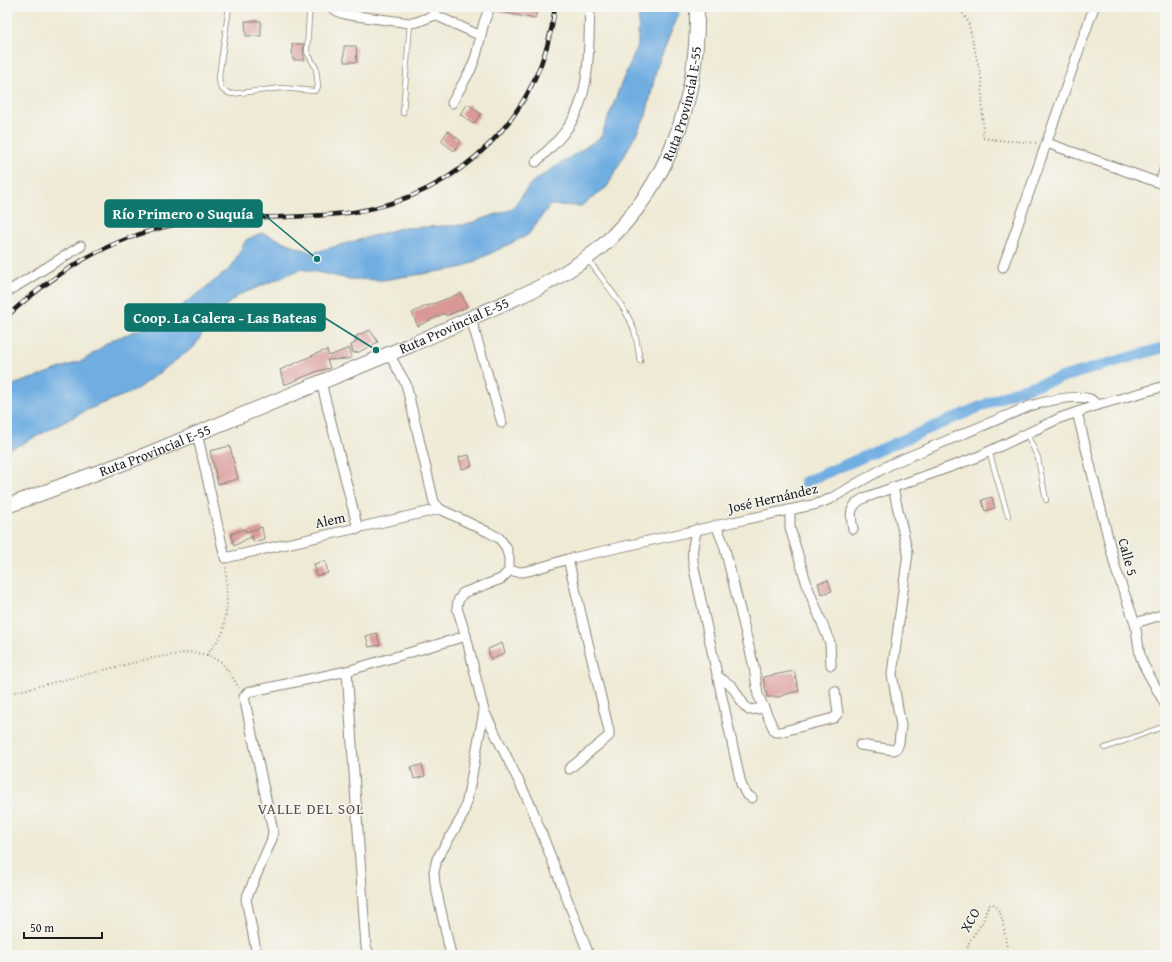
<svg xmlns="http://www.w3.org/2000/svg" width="1172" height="962" font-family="'Gentium Book Plus',serif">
  <rect width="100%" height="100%" fill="#f6f6f2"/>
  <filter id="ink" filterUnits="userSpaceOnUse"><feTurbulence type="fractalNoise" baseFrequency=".025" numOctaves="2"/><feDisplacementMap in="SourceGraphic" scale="8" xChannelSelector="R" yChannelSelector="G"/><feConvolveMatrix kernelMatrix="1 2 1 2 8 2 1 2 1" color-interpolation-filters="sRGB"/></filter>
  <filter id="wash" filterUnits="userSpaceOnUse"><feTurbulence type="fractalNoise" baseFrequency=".012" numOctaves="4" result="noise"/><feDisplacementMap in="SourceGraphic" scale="16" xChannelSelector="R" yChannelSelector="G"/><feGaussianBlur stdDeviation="0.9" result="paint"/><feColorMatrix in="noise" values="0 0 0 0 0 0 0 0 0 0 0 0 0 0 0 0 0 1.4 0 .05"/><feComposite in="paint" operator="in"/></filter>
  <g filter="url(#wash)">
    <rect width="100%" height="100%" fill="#efead5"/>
    <polygon fill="#6fade1" stroke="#46647e" points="639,7 681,7 657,67 646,116 607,187 581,206 550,205 528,235 461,268 382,280 349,279 302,269 239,295 214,315 194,347 134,391 87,410 22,444 7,450 7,387 84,360 112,340 162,321 231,268 246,240 262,233 312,253 401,228 464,225 512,209 531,183 601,137 621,84 638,45"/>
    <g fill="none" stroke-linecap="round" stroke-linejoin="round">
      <polyline stroke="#6fade1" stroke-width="11" points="805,482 1019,390 1165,347"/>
    </g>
    <g id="blocks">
      <g fill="#d99896">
        <polygon points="496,7 538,7 535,19 496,11"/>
        <polygon points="245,21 261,21 261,36 246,36"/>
        <polygon points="292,44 304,44 303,52 305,60 293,60"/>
        <polygon points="344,46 356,46 357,62 344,62"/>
        <polygon points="468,104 481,114 473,124 460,114"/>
        <polygon points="448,131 461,141 454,151 441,141"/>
        <polygon points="461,293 467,307 446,316 445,313 418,326 412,313 428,305 428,306"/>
        <polygon points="370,330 378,342 359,352 353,353 351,345 356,342 356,336"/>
        <polygon points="349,348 352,357 348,359 327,360 330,368 318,371 284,385 280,370 318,353 327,350 329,356"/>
        <polygon points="230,446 238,479 218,484 210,451"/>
        <polygon points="469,455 472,466 462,469 459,457"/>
        <polygon points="992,497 995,508 985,511 982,500"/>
        <polygon points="262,527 264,539 254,542 252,536 234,546 231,534 245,529 246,532"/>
        <polygon points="325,561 328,573 317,576 314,564"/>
        <polygon points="828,580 832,591 821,594 818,583"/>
        <polygon points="377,633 380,645 369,647 366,636"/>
        <polygon points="502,643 505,653 491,660 488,649"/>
        <polygon points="794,671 799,691 790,693 779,697 767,697 763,677"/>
        <polygon points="422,765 425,776 414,779 411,767"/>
      </g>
    </g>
  </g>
  <g filter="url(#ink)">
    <use href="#blocks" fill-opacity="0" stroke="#868378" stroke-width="1"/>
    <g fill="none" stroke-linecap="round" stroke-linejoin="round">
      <g stroke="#868378" stroke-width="6">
        <g id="lane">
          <polyline points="229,7 219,76 220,86 223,90 231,94 282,88 314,91 317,89 318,86 316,68 307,52 309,15 313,7"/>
          <polyline points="403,113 410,23"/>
          <path d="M 588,259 C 603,281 625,305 634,330 C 637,340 638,350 640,361"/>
          <polyline points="1027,434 1038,458 1046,500"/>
          <polyline points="989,451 1008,516"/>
          <polyline points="1105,748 1165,726"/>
        </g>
      </g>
      <g stroke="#868378" stroke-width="11">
        <g id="street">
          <polyline points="330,7 341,13 349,15 410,23 417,22 435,15"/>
          <polyline points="433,7 435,15 481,36"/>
          <polyline points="452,103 471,69 476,56 484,22 490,7"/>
          <polyline points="1047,143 1165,185"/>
          <path d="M 536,162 C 547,151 560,140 569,126 C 592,92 588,46 590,7"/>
          <polyline points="1160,183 1165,168"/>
          <polyline points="1003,267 1094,7"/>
          <polyline points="7,292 81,246"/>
          <polyline points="471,319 502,423"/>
          <polyline points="389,354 406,384 434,502 440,509 488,532 499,538 506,547 509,558 509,571 501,579 463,593 458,601 457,608 466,636 484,711 531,806 589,955"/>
          <polyline points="321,382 358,529"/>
          <polyline points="1077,412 1116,570 1135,623 1140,655 1143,664 1165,704"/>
          <polyline points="197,433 225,558 440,509"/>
          <polyline points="790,510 790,528 808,588 830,643 831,665"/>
          <polyline points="716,525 724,545 754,667 758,695 775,732 780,732 834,718 838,713 835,691"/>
          <path d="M 697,529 C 692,547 691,554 695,573 L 741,784 L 746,794 L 752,798"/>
          <path d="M 853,529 C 850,514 849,506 864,498 L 975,458 L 1060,418 L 1098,405 L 1165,386"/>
          <polyline points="568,559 609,731 609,736 569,769"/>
          <path d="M 509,571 L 522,572 L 532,570 L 568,559 L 719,525 L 817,504 L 830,499 L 891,464 L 1030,406 C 1044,402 1075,394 1090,399 C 1092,400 1095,403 1098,405"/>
          <polyline points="1135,623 1165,614"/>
          <polyline points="347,671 366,947 370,955"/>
          <polyline points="717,676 732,686 744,705 749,710 764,708"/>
          <polyline points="860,745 894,750 897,748 899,743 901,726 892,674 908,553 893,488"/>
          <polyline points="257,955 246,899 272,839 273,831 244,697 248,692 347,671 466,636"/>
          <polyline points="451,955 435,884 434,872 437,859 463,815 467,801 484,711"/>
        </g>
      </g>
      <g stroke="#868378" stroke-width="16">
        <g id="primary">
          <path id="s1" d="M 7,506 L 148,454 L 413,344 L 538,288 C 560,276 582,263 601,247 C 670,186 699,97 697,7"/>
        </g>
      </g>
      <g stroke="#868378" stroke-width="2" stroke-dasharray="1 3" stroke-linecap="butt">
        <polyline points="958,7 968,21 982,81 983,138 998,140 1038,143"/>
        <polyline points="207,655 223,633 227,606 226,567"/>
        <polyline points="7,694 153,658 192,652 207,655 221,662 231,675 239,688"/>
        <path d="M 966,955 L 969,942 L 982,923 L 988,907 L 989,905 L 993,904 C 1008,916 1002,942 1010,955"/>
      </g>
      <use href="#lane" stroke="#fff" stroke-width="4.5"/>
      <use href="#street" stroke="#fff" stroke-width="9"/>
      <use href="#primary" stroke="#fff" stroke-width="14"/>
      <g stroke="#1c1c1c" stroke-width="4.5">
        <path id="rail" d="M 7,316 C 56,272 108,239 173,225 C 233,213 294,221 354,212 C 461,195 542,115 555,7"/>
      </g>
      <use href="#rail" stroke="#f6f6f2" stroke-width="3" stroke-dasharray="9" stroke-linecap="butt"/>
    </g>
  </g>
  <g text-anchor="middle" stroke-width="3" stroke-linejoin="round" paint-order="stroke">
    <g font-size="14" fill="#1c1c1c" stroke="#f6f6f2">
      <text dy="5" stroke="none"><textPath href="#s1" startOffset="818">Ruta Provincial E-55</textPath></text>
      <text dy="5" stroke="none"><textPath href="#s1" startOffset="482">Ruta Provincial E-55</textPath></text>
      <text dy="5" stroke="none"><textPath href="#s1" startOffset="158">Ruta Provincial E-55</textPath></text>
      <text transform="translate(773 498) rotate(-13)" y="5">José Hernández</text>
      <text transform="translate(330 520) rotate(-12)" y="5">Alem</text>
      <text transform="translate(1128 557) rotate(75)" y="5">Calle 5</text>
      <text transform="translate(970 920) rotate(-61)" y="5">XCO</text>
    </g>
    <g font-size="15" letter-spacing="1" fill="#5e4747" stroke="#f6f6f2">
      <text x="311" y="814">VALLE DEL SOL</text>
    </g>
  </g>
  <path fill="none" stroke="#0f766e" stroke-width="1.5" d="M317 259L262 213M376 350L325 318"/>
  <g fill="#0f766e" stroke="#f6f6f2" stroke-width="1.5">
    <circle cx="317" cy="259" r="4"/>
    <circle cx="376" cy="350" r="4"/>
  </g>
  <g fill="#0f766e" stroke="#0f766e" stroke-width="1.5">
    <rect x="105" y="200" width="157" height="27" rx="4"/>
    <rect x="125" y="304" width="200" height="27" rx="4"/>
  </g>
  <g font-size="15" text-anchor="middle" font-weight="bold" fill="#fff">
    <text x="183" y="219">Río Primero o Suquía</text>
    <text x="225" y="323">Coop. La Calera - Las Bateas</text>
  </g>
  <rect width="1172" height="962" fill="none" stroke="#f6f6f2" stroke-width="24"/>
  <path d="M24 932v6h78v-6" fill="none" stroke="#1c1c1c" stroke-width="2"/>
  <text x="30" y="932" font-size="12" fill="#1c1c1c" stroke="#f6f6f2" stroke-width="3" paint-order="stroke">50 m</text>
</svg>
